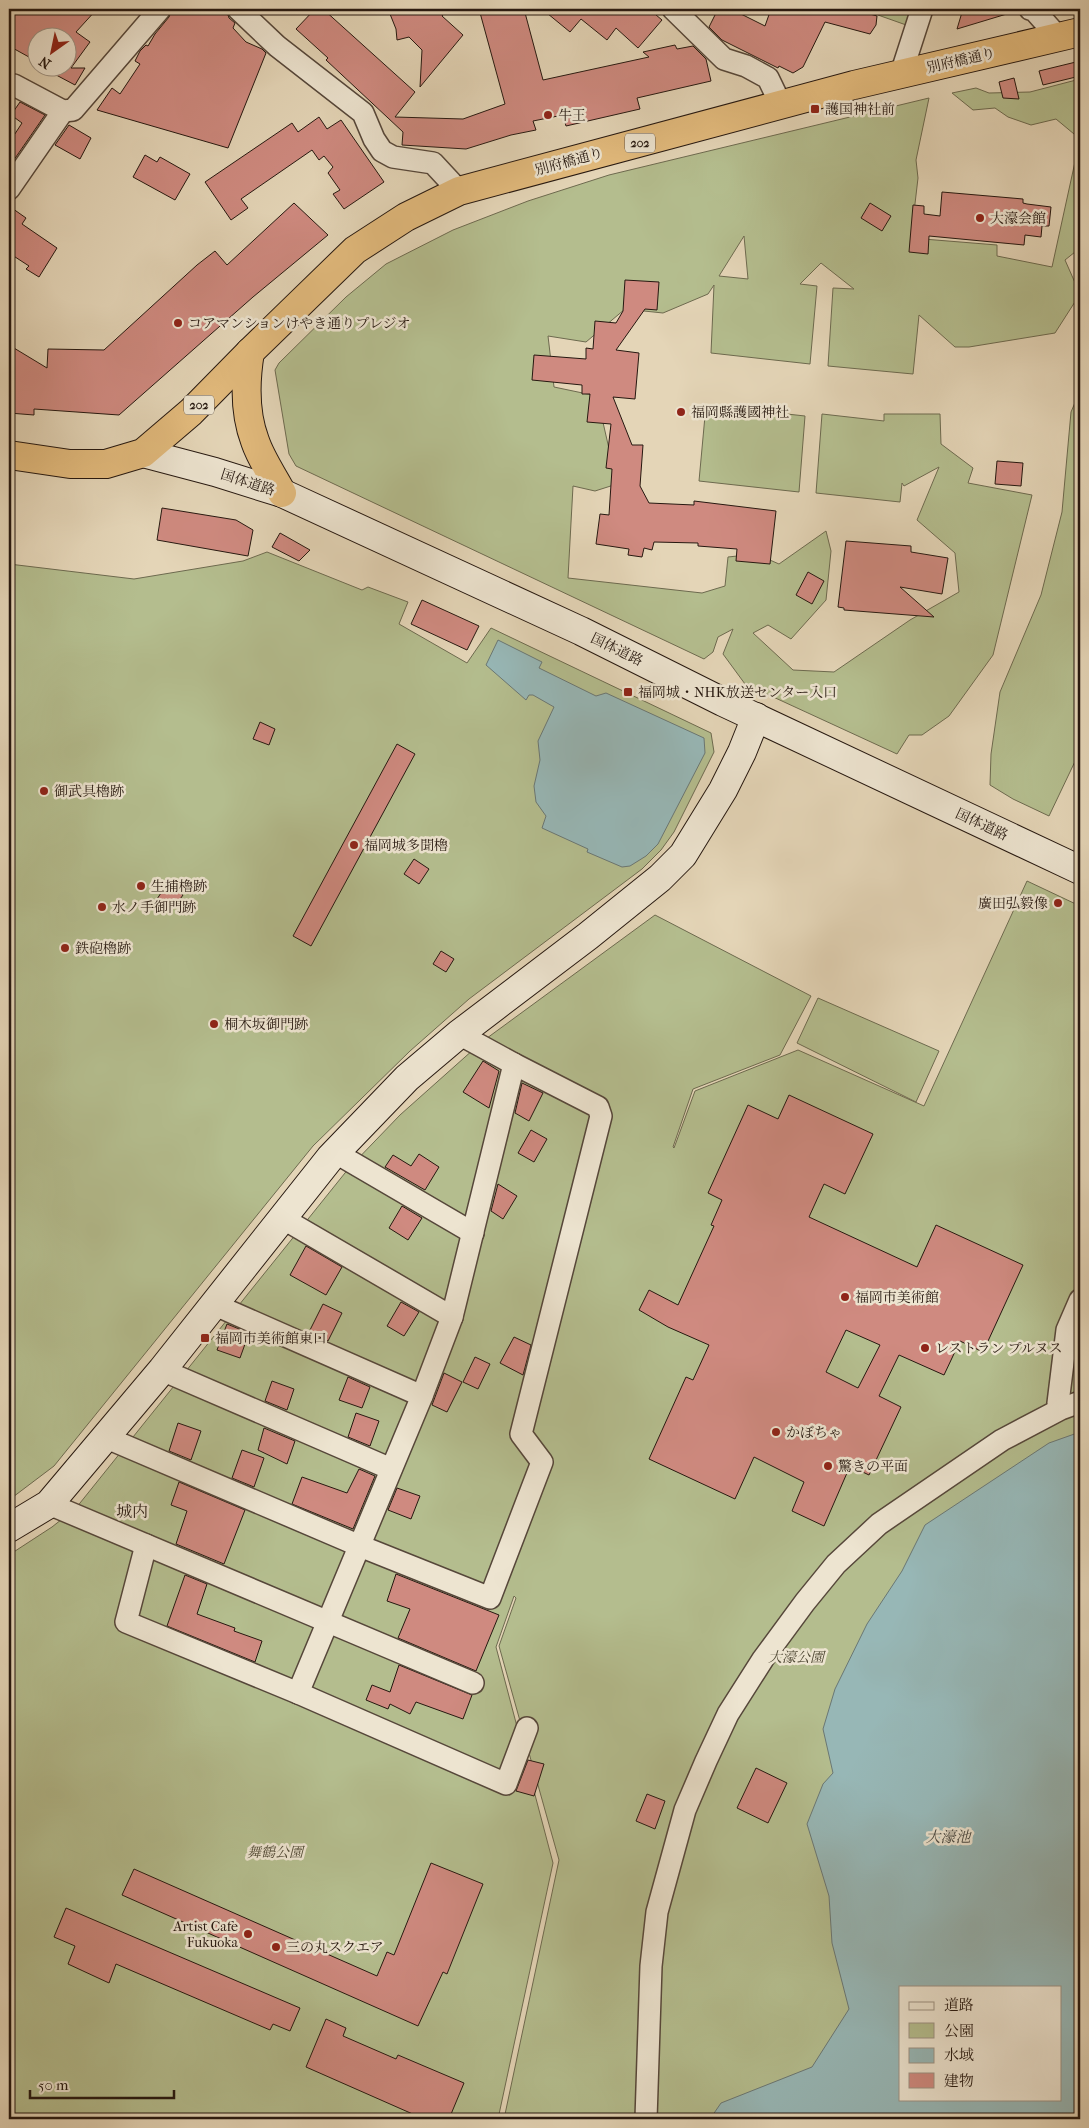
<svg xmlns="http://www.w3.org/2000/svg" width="1089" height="2128" font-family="'IM FELL French Canon','Noto Serif JP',serif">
  <rect width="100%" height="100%" fill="#e4d5b7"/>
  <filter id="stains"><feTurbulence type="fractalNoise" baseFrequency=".004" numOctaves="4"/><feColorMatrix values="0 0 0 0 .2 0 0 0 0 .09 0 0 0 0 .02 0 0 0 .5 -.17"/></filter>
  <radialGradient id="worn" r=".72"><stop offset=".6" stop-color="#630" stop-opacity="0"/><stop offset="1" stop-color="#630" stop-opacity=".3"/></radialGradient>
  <g fill="#b4bd8e" stroke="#6d6a4f" fill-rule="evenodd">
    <polygon points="861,9 915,9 909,26"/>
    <polygon points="1080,79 1080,139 1056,119 1031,125 1008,117 995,108 973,110 952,93 976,88 989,93 1030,92"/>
    <path d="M 929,98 L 916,160 L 918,178 L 911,238 L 997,245 L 997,256 L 1052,267 L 1080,139 L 1080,248 L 1065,260 L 1080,294 L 1055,333 L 969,347 L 955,347 L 919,315 L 913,374 L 828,366 L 833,288 L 854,289 L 821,263 L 800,284 L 817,286 L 810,364 L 711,353 L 714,285 L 708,294 L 663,313 L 625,309 L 586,342 L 548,336 L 554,387 L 597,396 L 617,484 L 595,491 L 573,486 L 568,578 L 702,593 L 725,586 L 728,557 L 756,554 L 779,564 L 826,531 L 831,551 L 826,600 L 791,639 L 768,625 L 753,633 L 793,670 L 834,672 L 910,620 L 959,592 L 955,553 L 917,520 L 939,467 L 904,486 L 902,483 L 900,502 L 816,493 L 822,414 L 884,421 L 884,414 L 940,414 L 941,444 L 973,468 L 968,483 L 1032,495 L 993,655 L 949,716 L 922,735 L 909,735 L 897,754 L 745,684 L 723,654 L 733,629 L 718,637 L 713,652 L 704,659 L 296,466 L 289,454 L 275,370 L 279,363 L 346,297 L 386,264 L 453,230 L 528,201 L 609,175 ZM 744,236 L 748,279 L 719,276 Z"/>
    <polygon points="1080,391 1080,751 1049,816 1013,799 990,785 991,754 1000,692 1041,595 1062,512 1071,412"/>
    <polygon points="706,405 805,416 799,492 699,481"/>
    <polygon points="267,552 362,590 368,587 408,602 399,624 467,663 491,628 711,733 714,752 674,832 661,850 642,869 469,999 410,1051 313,1146 54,1466 9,1500 9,564 134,579 243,561"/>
    <path d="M 1027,881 L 1080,906 L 1080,2119 L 504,2119 L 559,1860 L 499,1646 L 516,1598 L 514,1596 L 496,1647 L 553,1863 L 498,2119 L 9,2119 L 9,1555 L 52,1527 L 76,1508 L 349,1168 L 400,1115 L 483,1041 L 655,915 L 811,996 L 780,1055 L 693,1089 L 673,1147 L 674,1148 L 695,1091 L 798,1050 L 924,1106 ZM 900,1987 L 1060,1987 L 1060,2099 L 900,2099 Z"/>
    <polygon points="818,998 939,1051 916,1102 797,1043"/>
  </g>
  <g fill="#97b7b6" stroke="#6a7774" fill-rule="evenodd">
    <polygon points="498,640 542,662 539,668 596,696 606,693 704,738 705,753 658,844 646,856 630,866 622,867 587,852 588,849 542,828 546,816 536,802 534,786 540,760 538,741 554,707 533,695 529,695 526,700 486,665"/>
    <path d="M 1080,1432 L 1080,2119 L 710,2119 L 721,2103 L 812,2067 L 849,2009 L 832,1943 L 829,1896 L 807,1824 L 823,1784 L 833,1773 L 823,1729 L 835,1689 L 867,1624 L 902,1571 L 925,1525 L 1049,1443 ZM 900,1987 L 1060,1987 L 1060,2099 L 900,2099 Z"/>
  </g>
  <g fill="#cf8a80" stroke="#261810" fill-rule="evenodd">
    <polygon points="9,9 97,9 76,32 90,42 71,68 85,68 75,85 43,68 68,68 68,38 38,38 38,62 9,46"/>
    <polygon points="172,9 226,9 229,18 235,23 233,28 246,42 262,49 266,53 228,148 97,110 112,88 120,94 140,64 135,61 140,51 146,45 148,46 155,34 169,17"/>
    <polygon points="315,9 323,9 415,92 395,117 463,119 505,104 479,9 524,9 543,80 649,57 643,52 675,45 677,49 693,46 706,59 711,81 637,98 640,109 566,126 563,115 533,121 536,130 511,135 466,149 402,145 403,132 326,60 328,58 296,29"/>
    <polygon points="388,9 447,9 442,16 463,35 420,87 422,50 409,37 397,40 396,29"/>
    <polygon points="542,9 649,9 662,20 638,48 616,28 607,40 581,19 570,32"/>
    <polygon points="718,9 731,9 765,26 771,9 853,9 877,16 876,25 870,34 825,22 803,67 793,73 779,66 778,68 722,40 709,27"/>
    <polygon points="963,9 1009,9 1010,13 957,29"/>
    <polygon points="1080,61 1080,76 1043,85 1039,71"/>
    <polygon points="1014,78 1019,99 1003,98 999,82"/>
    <polygon points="20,102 45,115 9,167 9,143 22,123 11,115"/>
    <polygon points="319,117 327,129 341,120 384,182 344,209 333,194 340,190 328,173 333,167 324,156 319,160 312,150 241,199 248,208 231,220 205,182 292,123 298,132"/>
    <polygon points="69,125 91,138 80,159 55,145"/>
    <polygon points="145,155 157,162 160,157 190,174 175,200 133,177"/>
    <polygon points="942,192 1023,199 1023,203 1027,204 1051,207 1049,226 1042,226 1041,237 1025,235 1024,245 929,236 928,254 909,252 913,205 924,206 924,214 940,216"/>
    <polygon points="294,203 328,235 253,297 119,415 34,409 34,415 9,413 9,345 47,368 48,349 104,350 197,265 215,251 227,265"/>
    <polygon points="870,203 891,216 882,231 861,218"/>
    <polygon points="9,206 26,218 22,224 57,248 39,277 26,269 29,266 9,253"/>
    <polygon points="625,280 659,282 657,310 645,309 616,350 639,353 635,399 613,397 632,445 643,445 640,486 649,503 694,505 694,501 776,511 770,564 736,561 737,549 698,546 698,543 654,542 652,550 644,548 642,557 628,555 629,549 596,544 600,514 609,515 612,469 606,468 611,424 587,422 590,394 582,394 582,385 532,380 534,355 586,359 586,348 593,349 595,321 616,323 623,311"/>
    <polygon points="997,461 1023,463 1021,486 995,484"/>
    <polygon points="162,508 236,520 253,530 248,556 157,540"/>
    <polygon points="280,533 310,550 299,561 272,547"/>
    <polygon points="846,541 911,546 911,552 948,558 942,594 900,587 934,617 844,610 844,608 838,607"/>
    <polygon points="808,572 824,581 812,604 796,595"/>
    <polygon points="422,600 479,626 467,650 411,624"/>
    <polygon points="260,722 275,729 269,745 253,739"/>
    <polygon points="397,744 415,754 311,946 293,936"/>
    <polygon points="414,859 429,869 419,884 404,874"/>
    <polygon points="167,884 183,895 173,909 157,899"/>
    <polygon points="441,951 454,959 446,972 433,964"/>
    <polygon points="483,1061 499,1071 489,1108 463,1092"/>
    <polygon points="522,1083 543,1093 529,1121 515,1113"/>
    <path d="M 789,1095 L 873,1134 L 845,1194 L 824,1184 L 809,1217 L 917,1267 L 936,1225 L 1023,1265 L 983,1352 L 960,1341 L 944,1375 L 899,1355 L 879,1396 L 901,1407 L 869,1475 L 850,1466 L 824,1526 L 792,1511 L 804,1482 L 754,1457 L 735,1499 L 649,1459 L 686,1377 L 693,1380 L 709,1345 L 668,1327 L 639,1310 L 649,1290 L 678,1305 L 714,1226 L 711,1225 L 722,1200 L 708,1193 L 748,1105 L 778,1119 ZM 846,1330 L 880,1345 L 858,1388 L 826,1372 Z"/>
    <polygon points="531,1130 547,1139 534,1162 518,1153"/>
    <polygon points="419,1154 439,1167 425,1190 385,1167 393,1155 411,1166"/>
    <polygon points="498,1184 517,1196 503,1219 491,1211"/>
    <polygon points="402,1206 422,1218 408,1240 389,1228"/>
    <polygon points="306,1246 342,1267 326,1295 290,1275"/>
    <polygon points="401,1302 419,1312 404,1336 387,1326"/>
    <polygon points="323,1304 342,1313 328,1341 309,1332"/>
    <polygon points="227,1324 249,1333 240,1358 217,1350"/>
    <polygon points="514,1337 531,1345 523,1375 500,1363"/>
    <polygon points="475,1357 490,1364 478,1389 463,1382"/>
    <polygon points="444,1373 462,1382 447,1412 432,1405"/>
    <polygon points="348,1377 370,1387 362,1408 339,1400"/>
    <polygon points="272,1381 294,1389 287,1410 265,1401"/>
    <polygon points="356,1413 379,1421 370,1446 348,1437"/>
    <polygon points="178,1423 201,1431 191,1460 169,1451"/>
    <polygon points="264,1428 295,1441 287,1464 258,1450"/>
    <polygon points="242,1450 264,1458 254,1487 232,1478"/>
    <polygon points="359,1469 375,1476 353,1529 292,1504 302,1477 347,1493"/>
    <polygon points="179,1482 245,1510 224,1564 176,1544 187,1511 171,1505"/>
    <polygon points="397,1488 420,1496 411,1519 388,1510"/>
    <polygon points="396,1574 499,1615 476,1671 398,1638 410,1609 387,1601"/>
    <polygon points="185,1575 207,1584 197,1614 235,1628 234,1631 262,1641 255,1662 167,1626"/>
    <polygon points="399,1665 472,1695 463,1719 416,1702 410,1714 390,1704 388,1709 366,1700 372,1685 390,1692"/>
    <polygon points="528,1760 544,1764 534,1796 516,1791"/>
    <polygon points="756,1768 787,1783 768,1823 737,1808"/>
    <polygon points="647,1794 665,1801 655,1829 636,1821"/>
    <polygon points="431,1863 483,1884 447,1974 443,1972 418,2026 122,1895 134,1869 377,1976 387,1952 394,1955"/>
    <polygon points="66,1908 300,2008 290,2031 273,2024 270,2030 116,1964 109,1983 68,1964 75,1946 54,1937"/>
    <polygon points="326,2019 346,2028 343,2036 396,2059 398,2055 464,2083 449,2119 424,2119 306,2067"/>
  </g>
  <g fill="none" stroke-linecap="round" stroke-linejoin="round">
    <g stroke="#56473a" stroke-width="24">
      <g id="street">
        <polyline points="238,9 277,46 363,113 374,139 382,151 393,157 433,163 459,191"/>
        <polyline points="673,9 724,59 746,66 768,78 781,105"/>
        <polyline points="1030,9 1034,10 1058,37"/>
        <polyline points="901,74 922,9"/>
        <polyline points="9,88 14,85 63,111 73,110 160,9"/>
        <polyline points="9,189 63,111"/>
        <polyline points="336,1153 473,1233"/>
        <polyline points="282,1218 452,1317"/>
        <polyline points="213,1304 422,1396"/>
        <polyline points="162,1370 391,1469"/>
        <polyline points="1058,1403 1067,1330 1080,1300"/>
        <polyline points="107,1438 360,1546 490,1598 542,1462 521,1434 601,1116 598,1107 514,1064"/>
        <polyline points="49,1504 473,1683"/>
        <polyline points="146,1545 126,1622 298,1693 506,1784 527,1728"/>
        <polyline points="298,1693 422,1396 452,1317 514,1064 459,1034"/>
        <polyline points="646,2119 651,1966 657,1912 685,1810 706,1761 728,1714 763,1659 805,1602 836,1564 879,1524 1002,1440 1061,1409 1080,1402"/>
      </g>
    </g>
    <g stroke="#261810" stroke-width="30">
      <g id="secondary">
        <polyline points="143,453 215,472 282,493 581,631 723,702 1080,870"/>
        <polyline points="9,1528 49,1504 162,1370 330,1158 407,1078 459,1034 588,936 660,878 683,855 723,790 742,752 756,717"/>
      </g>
    </g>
    <g stroke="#261810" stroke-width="30">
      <g id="highway">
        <path d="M 250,352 C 245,382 244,412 255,441 C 261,459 273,476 282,493"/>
        <polyline points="9,455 70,464 106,464 143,453 191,412 250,352 355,250 406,217 459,191 854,85 1080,32"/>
      </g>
    </g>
    <use href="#street" stroke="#ede4d0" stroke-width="21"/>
    <use href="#secondary" stroke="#ede4d0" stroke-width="28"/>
    <use href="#highway" stroke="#e2ba7c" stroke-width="28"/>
  </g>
  <g fill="#8f2418" stroke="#ede4d0" stroke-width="2">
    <rect x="810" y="104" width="10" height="10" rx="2.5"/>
    <circle cx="548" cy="115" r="5"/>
    <circle cx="980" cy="218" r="5"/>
    <circle cx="178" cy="323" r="5"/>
    <circle cx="681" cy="412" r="5"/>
    <rect x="623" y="687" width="10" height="10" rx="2.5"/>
    <circle cx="44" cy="791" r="5"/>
    <circle cx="354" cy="845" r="5"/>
    <circle cx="141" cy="886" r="5"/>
    <circle cx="1058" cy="903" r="5"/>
    <circle cx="102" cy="907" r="5"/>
    <circle cx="65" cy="948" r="5"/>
    <circle cx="214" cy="1024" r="5"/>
    <circle cx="845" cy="1297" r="5"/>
    <rect x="200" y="1333" width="10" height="10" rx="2.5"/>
    <circle cx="925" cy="1348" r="5"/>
    <circle cx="776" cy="1432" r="5"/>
    <circle cx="828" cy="1466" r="5"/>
    <circle cx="248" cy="1934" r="5"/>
    <circle cx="276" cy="1947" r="5"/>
  </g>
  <g text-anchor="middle" stroke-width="5" stroke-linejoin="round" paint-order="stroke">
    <g fill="#ede4d0" stroke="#62554a" stroke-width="1">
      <rect x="625" y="133.5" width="30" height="19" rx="4"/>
      <rect x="184" y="395.5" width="30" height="19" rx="4"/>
    </g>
    <g font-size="12" font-weight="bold" fill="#261810">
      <text x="640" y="147">202</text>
      <text x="199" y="409">202</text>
    </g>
    <g font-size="14" fill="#261810" stroke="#ede4d0">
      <text transform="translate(961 60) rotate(-13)" y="5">別府橋通り</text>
      <text transform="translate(569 161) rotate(-15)" y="5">別府橋通り</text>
      <text transform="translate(248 482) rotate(18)" y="5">国体道路</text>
      <text transform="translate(617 649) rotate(26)" y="5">国体道路</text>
      <text transform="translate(982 824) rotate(25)" y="5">国体道路</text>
    </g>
    <g font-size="14" fill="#261810" stroke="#ede4d0" text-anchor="start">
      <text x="825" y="114">護国神社前</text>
      <text x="558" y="120">牛王</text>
      <text x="990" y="223">大濠会館</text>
      <text x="188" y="328">コアマンションけやき通りプレジオ</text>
      <text x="691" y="417">福岡縣護國神社</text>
      <text x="638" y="697">福岡城・NHK放送センター入口</text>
      <text x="54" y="796">御武具櫓跡</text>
      <text x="364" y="850">福岡城多聞櫓</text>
      <text x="151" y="891">生捕櫓跡</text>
      <text x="1048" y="908" text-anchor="end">廣田弘毅像</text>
      <text x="112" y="912">水ノ手御門跡</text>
      <text x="75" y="953">鉄砲櫓跡</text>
      <text x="224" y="1029">桐木坂御門跡</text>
      <text x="855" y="1302">福岡市美術館</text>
      <text x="215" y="1343">福岡市美術館東口</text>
      <text x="935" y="1353">レストラン プルヌス</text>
      <text x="786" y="1437">かぼちゃ</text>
      <text x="838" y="1471">驚きの平面</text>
      <text x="238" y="1931" text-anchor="end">Artist Cafe<tspan x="238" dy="16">Fukuoka</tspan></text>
      <text x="286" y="1952">三の丸スクエア</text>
    </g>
    <g font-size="14" font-style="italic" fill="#514a36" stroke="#ede4d0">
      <text x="796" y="1662">大濠公園</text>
      <text x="275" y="1857">舞鶴公園</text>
    </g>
    <g font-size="15" font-style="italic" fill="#484842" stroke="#ede4d0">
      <text x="948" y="1842">大濠池</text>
    </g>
    <g font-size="16" fill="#261810" stroke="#ede4d0">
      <text x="132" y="1517">城内</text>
    </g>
  </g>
  <rect width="1089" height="2128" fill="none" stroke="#e4d5b7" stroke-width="30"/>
  <rect x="10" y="10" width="1069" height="2108" fill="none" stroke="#261810" stroke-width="2.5"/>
  <rect x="15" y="15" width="1059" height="2098" fill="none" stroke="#261810"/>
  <rect x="899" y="1986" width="162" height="115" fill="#ede4d0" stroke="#9d9283"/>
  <rect x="909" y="2002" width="25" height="8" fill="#ede4d0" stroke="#9d9283"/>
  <text x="944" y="2010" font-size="15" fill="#261810">道路</text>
  <rect x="909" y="2023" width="25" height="15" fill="#b4bd8e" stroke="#9d9283"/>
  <text x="944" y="2036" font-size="15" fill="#261810">公園</text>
  <rect x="909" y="2048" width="25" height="15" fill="#97b7b6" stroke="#9d9283"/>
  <text x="944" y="2060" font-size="15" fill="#261810">水域</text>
  <rect x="909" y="2073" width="25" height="15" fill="#cf8a80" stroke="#9d9283"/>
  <text x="944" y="2086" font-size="15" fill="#261810">建物</text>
  <g transform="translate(52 52) rotate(213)"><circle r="24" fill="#ede4d0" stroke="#9d9283"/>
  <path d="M0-4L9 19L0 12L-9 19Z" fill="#8f2418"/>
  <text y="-8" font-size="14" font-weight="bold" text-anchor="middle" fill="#261810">N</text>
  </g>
  <path d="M30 2090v8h144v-8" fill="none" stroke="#261810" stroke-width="2.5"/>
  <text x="38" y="2090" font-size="15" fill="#261810" stroke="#ede4d0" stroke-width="4" paint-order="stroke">50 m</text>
  <rect width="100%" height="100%" filter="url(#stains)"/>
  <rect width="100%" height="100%" fill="url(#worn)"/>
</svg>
